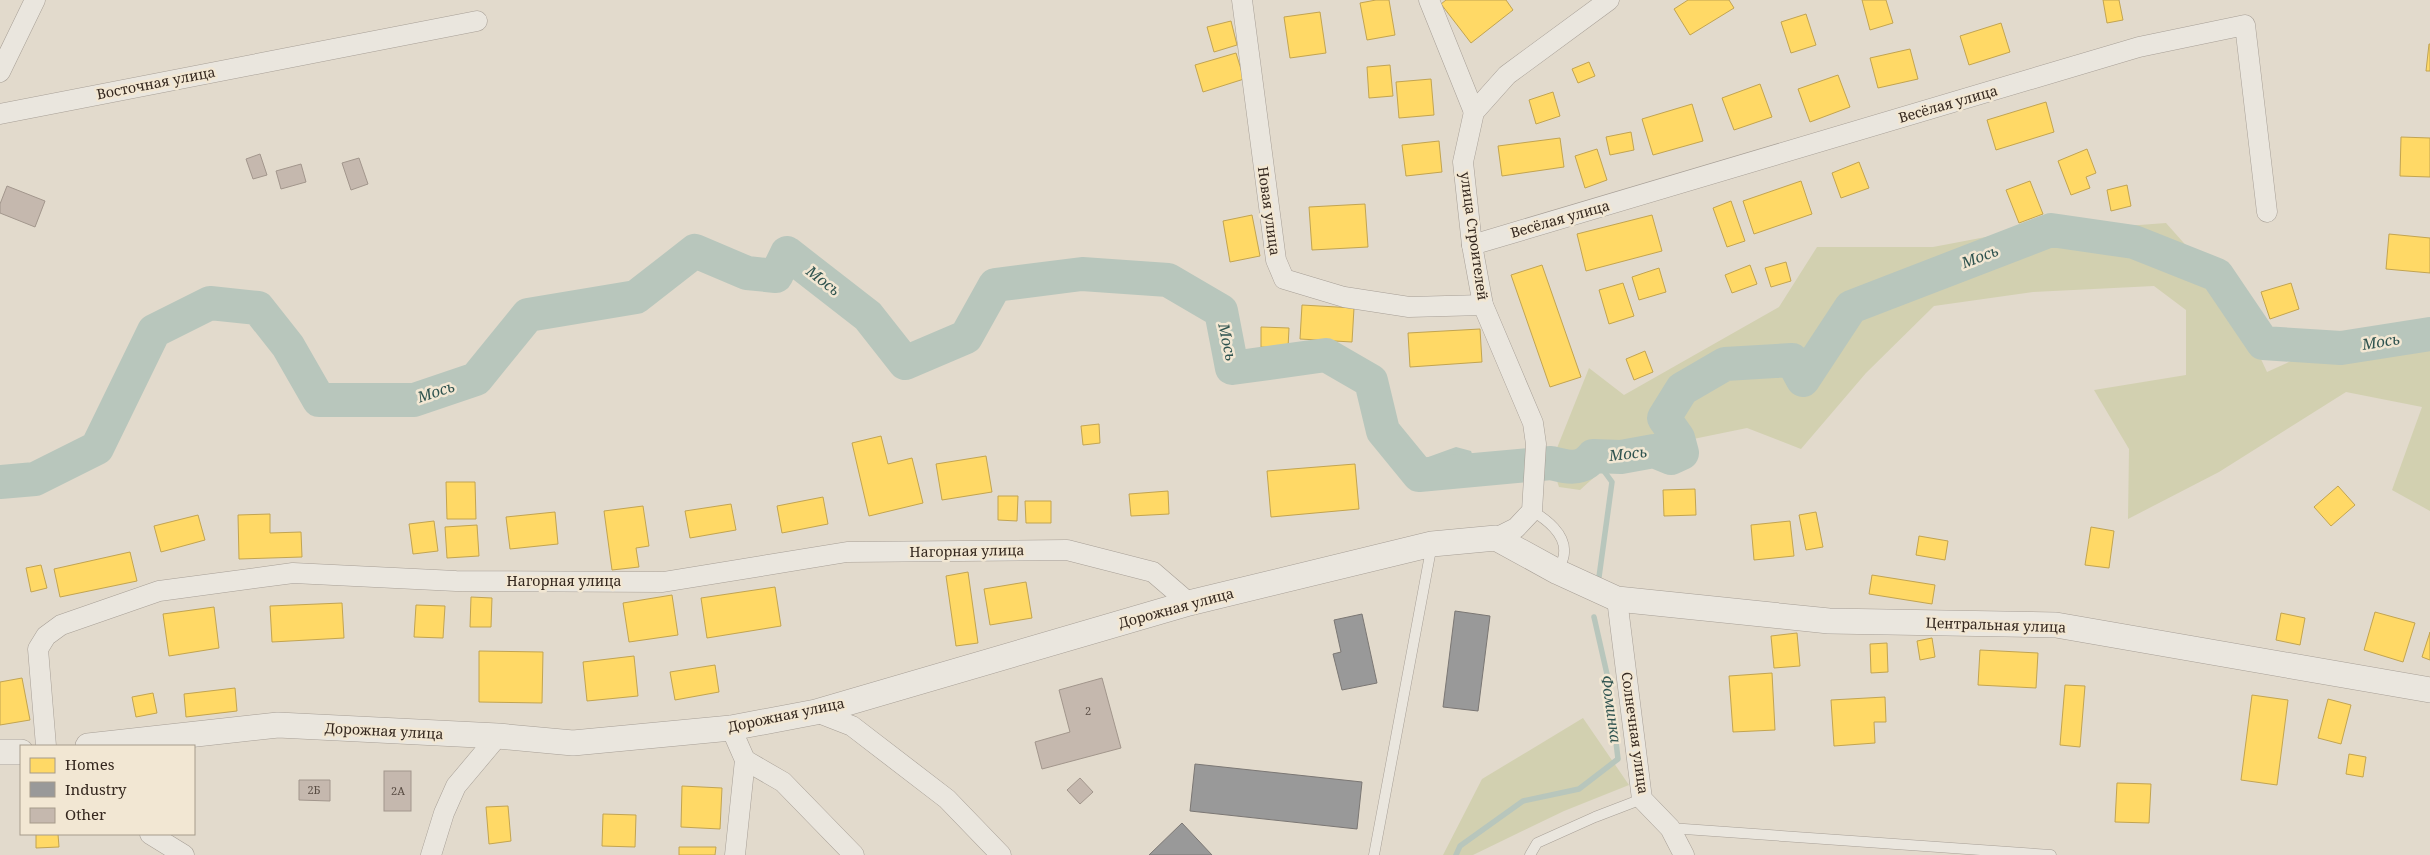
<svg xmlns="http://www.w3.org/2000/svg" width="2430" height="855" font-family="'Noto Serif',serif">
  <rect width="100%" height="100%" fill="#e2dacc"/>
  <g fill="#d2d0b0">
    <polygon points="2166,223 2232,297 2267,372 2366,327 2430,342 2430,511 2392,490 2422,407 2346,392 2219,472 2128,519 2129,449 2094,390 2186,375 2186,310 2154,286 2033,292 1934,306 1866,373 1801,449 1747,428 1620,454 1580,490 1559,487 1551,463 1589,368 1624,395 1779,307 1817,247 1933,247 1991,236"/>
    <polygon points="1583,718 1629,785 1564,811 1473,855 1443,855 1482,779"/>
  </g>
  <polygon fill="#b8c6bc" points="1456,447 1471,451 1474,459 1468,463 1465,478 1441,485 1423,481 1428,473 1420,465 1420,460"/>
  <g fill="#ffd966" stroke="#c2a451">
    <polygon points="1376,0 1389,0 1395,35 1367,40 1360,3"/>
    <polygon points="1446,0 1506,0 1513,10 1471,43 1441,4"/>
    <polygon points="1688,0 1729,0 1734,8 1690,35 1674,9"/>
    <polygon points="1862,0 1886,0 1893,23 1870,30"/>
    <polygon points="2103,0 2119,0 2123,20 2107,23"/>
    <polygon points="1320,12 1326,53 1290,58 1284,17"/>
    <polygon points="1806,14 1816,45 1791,53 1781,22"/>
    <polygon points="1231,21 1237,45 1214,52 1207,27"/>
    <polygon points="2001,23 2010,52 1969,65 1960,36"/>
    <polygon points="2429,44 2430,44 2430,71 2426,71"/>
    <polygon points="1910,49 1918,79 1878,88 1870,58"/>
    <polygon points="1236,53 1244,79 1203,92 1195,65"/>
    <polygon points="1589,62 1595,76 1578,83 1572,69"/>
    <polygon points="1390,65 1393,96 1369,98 1367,67"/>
    <polygon points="1838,75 1850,107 1810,122 1798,89"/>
    <polygon points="1431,79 1434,115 1399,118 1396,82"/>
    <polygon points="1760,84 1772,117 1734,130 1722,98"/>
    <polygon points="1553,92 1560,116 1536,124 1529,100"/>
    <polygon points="2046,102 2054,132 1996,150 1987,120"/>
    <polygon points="1692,104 1703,141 1653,155 1642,119"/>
    <polygon points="1631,132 1634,150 1610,155 1606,137"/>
    <polygon points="2401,137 2430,138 2430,177 2400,176"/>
    <polygon points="1560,138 1564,167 1502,176 1498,146"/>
    <polygon points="1439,141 1442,172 1406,176 1402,145"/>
    <polygon points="1597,149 1607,180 1585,188 1575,156"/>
    <polygon points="2087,149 2096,173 2086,177 2090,188 2071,195 2058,161"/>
    <polygon points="1859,162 1869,188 1841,198 1832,173"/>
    <polygon points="1801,181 1812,214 1754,234 1743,201"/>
    <polygon points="2030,181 2043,214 2019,223 2006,190"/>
    <polygon points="2127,185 2131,206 2111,211 2107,190"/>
    <polygon points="1731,201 1745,241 1727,247 1713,208"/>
    <polygon points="1365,204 1368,247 1312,250 1309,207"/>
    <polygon points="1252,215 1260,256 1230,262 1223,221"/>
    <polygon points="1652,215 1662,251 1586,271 1577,234"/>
    <polygon points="2389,234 2430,238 2430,273 2386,269"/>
    <polygon points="1786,262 1791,281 1771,287 1765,268"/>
    <polygon points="1542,265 1581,377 1550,387 1511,275"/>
    <polygon points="1750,265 1757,284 1732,293 1725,275"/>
    <polygon points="1659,268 1666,292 1639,300 1632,277"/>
    <polygon points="1623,283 1634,316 1609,324 1599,290"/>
    <polygon points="2291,283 2299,309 2270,319 2261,292"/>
    <polygon points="1302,305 1354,308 1352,342 1300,339"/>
    <polygon points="1261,327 1289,328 1288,348 1261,347"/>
    <polygon points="1480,329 1482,362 1410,367 1408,333"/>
    <polygon points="1645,351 1653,372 1634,380 1626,359"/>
    <polygon points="1099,424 1100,443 1083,445 1081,426"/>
    <polygon points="881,436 888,464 912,458 923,503 869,516 852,443"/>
    <polygon points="986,456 992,492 942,500 936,464"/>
    <polygon points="1355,464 1359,509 1271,517 1267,471"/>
    <polygon points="446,482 475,482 476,519 447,519"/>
    <polygon points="2338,486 2355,505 2331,526 2314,507"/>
    <polygon points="1695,489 1696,515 1664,516 1663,490"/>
    <polygon points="1168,491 1169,514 1131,516 1129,494"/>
    <polygon points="998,496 1018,496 1017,521 998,520"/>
    <polygon points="823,497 828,524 782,533 777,506"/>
    <polygon points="1025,501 1051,501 1051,523 1026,523"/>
    <polygon points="731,504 736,530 690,538 685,511"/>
    <polygon points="643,506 649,546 636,548 639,567 612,570 604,511"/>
    <polygon points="555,512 558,544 510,549 506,517"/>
    <polygon points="1816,512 1823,547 1806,550 1799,515"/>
    <polygon points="270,514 270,533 301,532 302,557 239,559 238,515"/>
    <polygon points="198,515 205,540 161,552 154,526"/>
    <polygon points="434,521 438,551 413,554 409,524"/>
    <polygon points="1790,521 1794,556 1754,560 1751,525"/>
    <polygon points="477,525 479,556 447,558 445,527"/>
    <polygon points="2091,527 2114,531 2109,568 2085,565"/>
    <polygon points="1919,536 1948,541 1945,560 1916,555"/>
    <polygon points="130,552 137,581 60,597 54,569"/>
    <polygon points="41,565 47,588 31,592 26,568"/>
    <polygon points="968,572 978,643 956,646 946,576"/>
    <polygon points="1872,575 1935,585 1932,604 1869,594"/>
    <polygon points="1026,582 1032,618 990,625 984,589"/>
    <polygon points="775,587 781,626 707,638 701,598"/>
    <polygon points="672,595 678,635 629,642 623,603"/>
    <polygon points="471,597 492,598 491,627 470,627"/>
    <polygon points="342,603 344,638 272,642 270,606"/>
    <polygon points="416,605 445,606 443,638 414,637"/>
    <polygon points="214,607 219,648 169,656 163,614"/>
    <polygon points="2375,612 2415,623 2403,662 2364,650"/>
    <polygon points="2281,613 2305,618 2300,645 2276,640"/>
    <polygon points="2430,632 2430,660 2422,657"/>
    <polygon points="1797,633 1800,666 1774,668 1771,636"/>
    <polygon points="1932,638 1935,657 1920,660 1917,641"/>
    <polygon points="1887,643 1888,672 1871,673 1870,644"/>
    <polygon points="1980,650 2038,653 2036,688 1978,685"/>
    <polygon points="479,651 543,652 542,703 479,702"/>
    <polygon points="634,656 638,696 587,701 583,662"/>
    <polygon points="715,665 719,692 675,700 670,672"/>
    <polygon points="1772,673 1775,730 1733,732 1729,676"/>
    <polygon points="22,678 30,720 0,725 0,682"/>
    <polygon points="2065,685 2085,686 2080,747 2060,745"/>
    <polygon points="235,688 237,711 186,717 184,694"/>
    <polygon points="153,693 157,713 136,717 132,697"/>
    <polygon points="2252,695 2288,700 2277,785 2241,780"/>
    <polygon points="1885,697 1886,722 1874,722 1875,743 1834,746 1831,700"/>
    <polygon points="2328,699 2351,705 2341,744 2318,738"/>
    <polygon points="2349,754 2366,757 2363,777 2346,774"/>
    <polygon points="2117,783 2151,784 2149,823 2115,822"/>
    <polygon points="682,786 722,788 720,829 681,827"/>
    <polygon points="508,806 511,841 489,844 486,807"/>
    <polygon points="603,814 636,815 635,847 602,846"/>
    <polygon points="36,834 58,834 59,847 36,848"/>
    <polygon points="679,847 716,847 715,855 679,855"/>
  </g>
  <g fill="#999" stroke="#7b7774">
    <polygon points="1455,611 1490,616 1478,711 1443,707"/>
    <polygon points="1362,614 1377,683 1342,690 1333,654 1341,652 1334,620"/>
    <polygon points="1195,764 1362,782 1357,829 1190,811"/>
    <polygon points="1182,823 1212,855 1149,855"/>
  </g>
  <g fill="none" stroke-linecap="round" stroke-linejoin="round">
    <g stroke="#b8c6bc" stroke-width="5.5">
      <polyline points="1593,456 1612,482 1599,577"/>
      <polyline points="1456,855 1460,846 1523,801 1579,789 1618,759 1609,683 1594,617"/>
    </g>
    <path stroke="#b8c6bc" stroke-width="34" d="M 0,482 L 35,479 L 97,448 L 154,331 L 210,303 L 258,308 L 288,346 L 319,400 L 414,400 L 476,379 L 528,315 L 636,297 L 695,251 L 747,273 L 776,276 L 787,253 L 868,316 L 905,363 L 966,337 L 995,285 L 1082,274 L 1168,280 L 1221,311 L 1232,368 L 1326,355 L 1371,381 L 1383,431 L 1419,475 L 1551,463 C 1566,467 1582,471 1593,456 L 1621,457 L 1654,451 L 1671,458 L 1682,453 L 1678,438 L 1664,418 L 1682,389 L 1725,364 L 1792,360 L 1803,380 L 1851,307 L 2051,230 L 2134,242 L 2217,275 L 2263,343 L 2341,348 L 2430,334"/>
  </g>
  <g fill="#c5b8ae" stroke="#a2968c">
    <polygon points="260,154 267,175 253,179 246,159"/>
    <polygon points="359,158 368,184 351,190 342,163"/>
    <polygon points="301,164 306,182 281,189 276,171"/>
    <polygon points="7,186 45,201 35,227 0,213 0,204"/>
    <polygon points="1102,678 1121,748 1042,769 1035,742 1070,732 1059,690"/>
    <rect x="384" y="771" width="27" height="40"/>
    <polygon points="1080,778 1093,792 1080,804 1067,790"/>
    <polygon points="299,780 330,780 330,801 299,800"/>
  </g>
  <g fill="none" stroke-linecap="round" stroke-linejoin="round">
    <g stroke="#a79f96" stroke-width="11">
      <g id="service">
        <path d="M 1532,511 C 1546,519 1566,534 1564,553 C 1564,559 1560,566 1558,572"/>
        <polyline points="1670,828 2051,855"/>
        <polyline points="1374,855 1432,544"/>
        <polyline points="1530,855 1537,843 1595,817 1642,799"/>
      </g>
    </g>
    <g stroke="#a79f96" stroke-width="21">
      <g id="minor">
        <polyline points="1242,0 1276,260 1284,279 1344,297 1409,307 1483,305"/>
        <polyline points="1429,0 1474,112"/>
        <polyline points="0,72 35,0"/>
        <polyline points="0,114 477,21"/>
        <polyline points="1472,245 2139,47 2245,25 2267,212"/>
        <polyline points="1496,538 1516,528 1532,511 1536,444 1533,423 1483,305 1472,245 1463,162 1474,112 1507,75 1609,0"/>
        <polyline points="1617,599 1642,799 1670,828 1684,855"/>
        <polyline points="816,712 852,726 947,799 1001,855"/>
        <polyline points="731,728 745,760 735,855"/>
        <polyline points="46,746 38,649 46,636 61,625 159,591 293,573 456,581 663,582 847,552 1067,550 1153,572 1189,603"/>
        <polyline points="745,760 783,782 854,855"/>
        <polyline points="150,834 184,855"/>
        <polyline points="431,855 444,813 456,786 498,736"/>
      </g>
    </g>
    <g stroke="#a79f96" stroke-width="26">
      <g id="tertiary">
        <polyline points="88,746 278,725 498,736 573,743 731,728 816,712 1189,603 1432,544 1496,538 1558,572 1617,599 1829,621 2056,625 2430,690"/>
        <polyline points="0,752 21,752"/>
      </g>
    </g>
    <use href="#service" stroke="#eae6de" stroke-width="10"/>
    <use href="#minor" stroke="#eae6de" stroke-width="20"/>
    <use href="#tertiary" stroke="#eae6de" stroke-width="25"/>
  </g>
  <g text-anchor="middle" stroke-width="5" stroke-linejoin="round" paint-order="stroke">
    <g font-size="11" fill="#594c43">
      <text x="1088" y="715">2</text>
      <text x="314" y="794">2Б</text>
      <text x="398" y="795">2А</text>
    </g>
    <g font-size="14" fill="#35281f" stroke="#f2e7d3">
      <text transform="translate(156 83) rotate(-11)" y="5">Восточная улица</text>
      <text transform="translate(1948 104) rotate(-16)" y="5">Весёлая улица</text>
      <text transform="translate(1269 211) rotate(82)" y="5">Новая улица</text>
      <text transform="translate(1560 219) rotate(-16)" y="5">Весёлая улица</text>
      <text transform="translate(1474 236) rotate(82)" y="5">улица Строителей</text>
      <text transform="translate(967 551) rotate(-1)" y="5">Нагорная улица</text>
      <text x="564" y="586">Нагорная улица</text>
      <text transform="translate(1176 608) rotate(-15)" y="5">Дорожная улица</text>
      <text transform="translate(1996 625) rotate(2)" y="5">Центральная улица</text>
      <text transform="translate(786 715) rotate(-12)" y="5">Дорожная улица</text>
      <text transform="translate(384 731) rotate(3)" y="5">Дорожная улица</text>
      <text transform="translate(1635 733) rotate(82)" y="5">Солнечная улица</text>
    </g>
    <g font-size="15" font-style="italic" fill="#2f534f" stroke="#f2e7d3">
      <text transform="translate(1980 257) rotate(-21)" y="5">Мось</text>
      <text transform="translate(823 281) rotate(38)" y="5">Мось</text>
      <text transform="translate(1227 342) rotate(78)" y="5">Мось</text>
      <text transform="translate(2381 342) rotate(-9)" y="5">Мось</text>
      <text transform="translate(436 392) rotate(-18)" y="5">Мось</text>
      <text transform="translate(1628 454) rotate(-6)" y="5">Мось</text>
      <text transform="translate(1611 709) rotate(82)" y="5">Фоминка</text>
    </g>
  </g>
  <rect x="20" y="745" width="175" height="90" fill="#f2e7d3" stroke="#a69b8b"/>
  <rect x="30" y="758" width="25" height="15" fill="#ffd966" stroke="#a69b8b"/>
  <text x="65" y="770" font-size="15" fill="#35281f">Homes</text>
  <rect x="30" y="782" width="25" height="15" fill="#999999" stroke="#a69b8b"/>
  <text x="65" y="795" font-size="15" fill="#35281f">Industry</text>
  <rect x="30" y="808" width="25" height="15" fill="#c5b8ae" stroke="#a69b8b"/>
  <text x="65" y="820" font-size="15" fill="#35281f">Other</text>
</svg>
